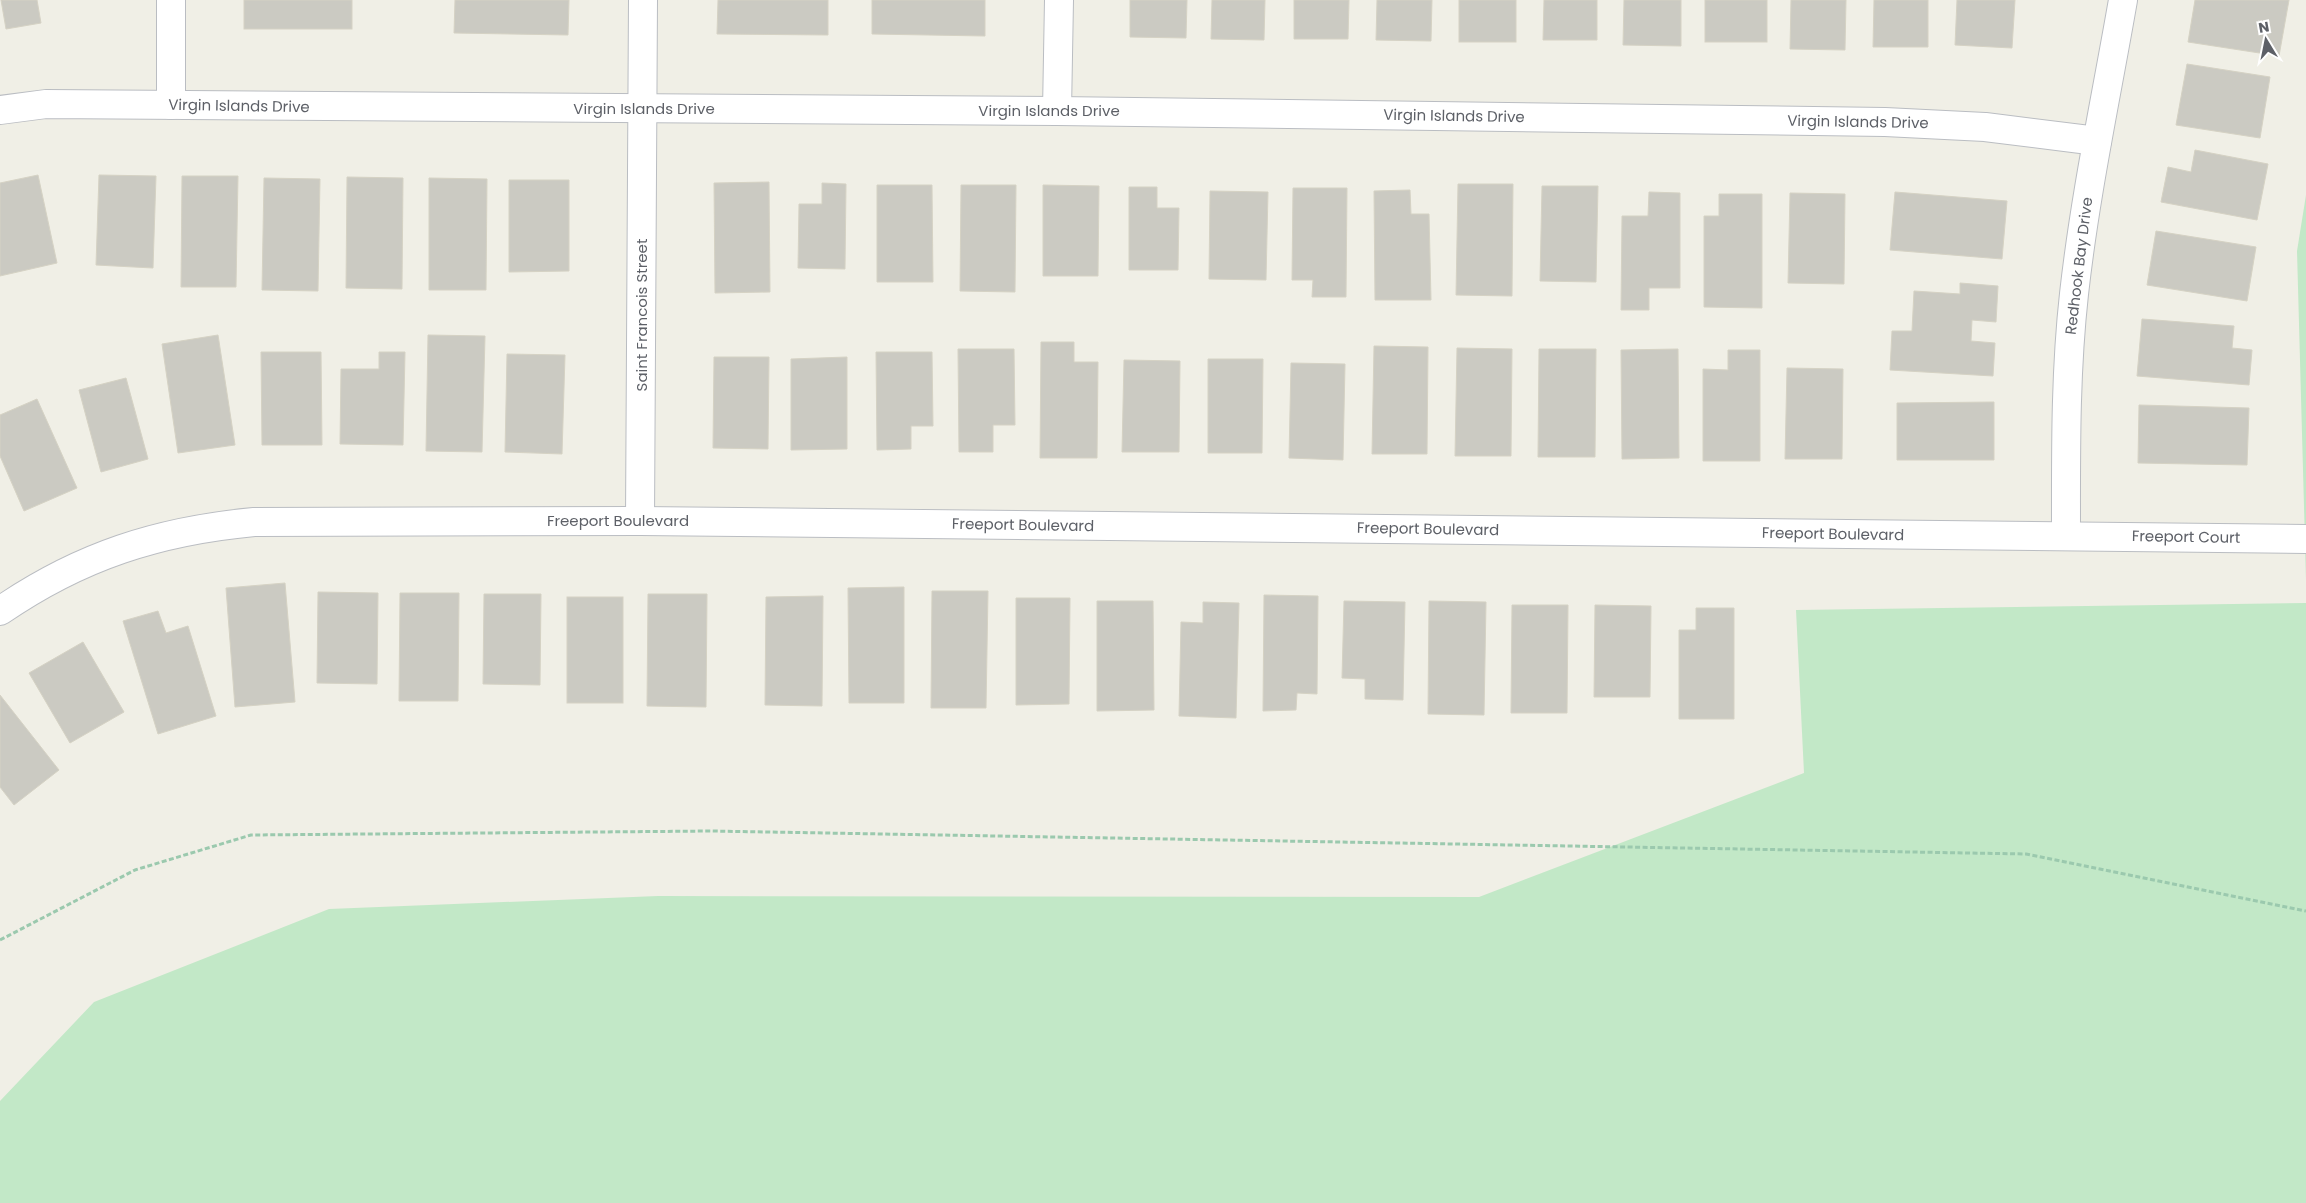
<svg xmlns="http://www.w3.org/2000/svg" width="2306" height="1203" font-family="Poppins,sans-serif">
  <rect width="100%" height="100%" fill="#f0efe6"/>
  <g fill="#c2e8c7">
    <polygon points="2306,195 2306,580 2297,251"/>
    <polygon points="2306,603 2306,1203 0,1203 0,1101 94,1002 329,909 658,896 1479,897 1804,773 1796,610"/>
  </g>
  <g fill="#cbcac2" stroke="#d5d2c4">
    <polygon points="1,0 37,0 41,23 6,29"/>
    <rect x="244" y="0" width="108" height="29"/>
    <polygon points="455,0 569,0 568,35 454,33"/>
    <polygon points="718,0 828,0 828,35 717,34"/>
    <polygon points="872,0 985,0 985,36 872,34"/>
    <polygon points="1130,0 1187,0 1186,38 1130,37"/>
    <polygon points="1212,0 1265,0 1264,40 1211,39"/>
    <polygon points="1294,0 1349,0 1348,39 1294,39"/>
    <polygon points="1377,0 1432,0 1431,41 1376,40"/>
    <rect x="1459" y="0" width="57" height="42"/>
    <polygon points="1544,0 1597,0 1597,40 1543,40"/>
    <polygon points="1624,0 1681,0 1681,46 1623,45"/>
    <rect x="1705" y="0" width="62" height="42"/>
    <polygon points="1791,0 1846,0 1845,50 1790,49"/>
    <polygon points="1874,0 1928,0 1928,47 1873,47"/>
    <polygon points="1957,0 2015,0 2012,48 1955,45"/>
    <polygon points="2195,0 2289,0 2279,56 2188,42"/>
    <polygon points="2187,64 2270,77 2260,138 2176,125"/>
    <polygon points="2195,150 2268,164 2257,220 2161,202 2168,167 2191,172"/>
    <polygon points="38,175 57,263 0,276 0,183"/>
    <polygon points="99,175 156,176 153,268 96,265"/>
    <polygon points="182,176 238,176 236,287 181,287"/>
    <polygon points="347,177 403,178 402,289 346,288"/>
    <polygon points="264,178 320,179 318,291 262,290"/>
    <polygon points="429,178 487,179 486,290 429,290"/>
    <polygon points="509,180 569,180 569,271 509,272"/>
    <polygon points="769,182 770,292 715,293 714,183"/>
    <polygon points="822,183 846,184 845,269 798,268 799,204 822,204"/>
    <polygon points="1458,184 1513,184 1512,296 1456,295"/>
    <polygon points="877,185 932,185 933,282 877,282"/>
    <polygon points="961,185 1016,185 1015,292 960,291"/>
    <polygon points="1043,185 1099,186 1098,276 1043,276"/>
    <polygon points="1542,186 1598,186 1596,282 1540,281"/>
    <polygon points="1129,187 1157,187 1157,208 1179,208 1178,270 1129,270"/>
    <polygon points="1293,188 1347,188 1346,297 1312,297 1313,280 1292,280"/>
    <polygon points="1410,190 1411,214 1429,214 1431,300 1375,300 1374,191"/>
    <polygon points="1210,191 1268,192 1266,280 1209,279"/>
    <polygon points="1649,192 1680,193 1680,288 1649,288 1649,310 1621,310 1622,216 1648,216"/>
    <polygon points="1895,192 2007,201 2002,259 1890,250"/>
    <polygon points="1790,193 1845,194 1844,284 1788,283"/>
    <polygon points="1719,194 1762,194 1762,308 1704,307 1704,216 1719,216"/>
    <polygon points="2156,231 2256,247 2247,301 2147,285"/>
    <polygon points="1960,283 1998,286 1996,322 1972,320 1971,341 1995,343 1993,376 1890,370 1892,331 1912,331 1914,291 1960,294"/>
    <polygon points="2142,319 2234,326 2232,348 2252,350 2249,385 2137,376"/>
    <polygon points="218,335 235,445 178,453 162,344"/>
    <polygon points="428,335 485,336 482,452 426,451"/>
    <polygon points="1041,342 1074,342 1074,362 1098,362 1097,458 1040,458"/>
    <polygon points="1374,346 1428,347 1427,454 1372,454"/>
    <polygon points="1457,348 1512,349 1511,456 1455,456"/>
    <polygon points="958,349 1014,349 1015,425 993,425 993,452 959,452"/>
    <polygon points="1539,349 1596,349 1595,457 1538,457"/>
    <polygon points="1678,349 1679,458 1622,459 1621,350"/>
    <polygon points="1728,350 1760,350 1760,461 1703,461 1703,369 1728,370"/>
    <polygon points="261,352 321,352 322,445 262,445"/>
    <polygon points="379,352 405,352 403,445 340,444 341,369 379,369"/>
    <polygon points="876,352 932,352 933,426 911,426 911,449 877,450"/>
    <polygon points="507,354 565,355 562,454 505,452"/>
    <polygon points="714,357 769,357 768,449 713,448"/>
    <polygon points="847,357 847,449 791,450 791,359"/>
    <polygon points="1208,359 1263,359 1262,453 1208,453"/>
    <polygon points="1124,360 1180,361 1179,452 1122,452"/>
    <polygon points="1291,363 1345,364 1343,460 1289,458"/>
    <polygon points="1787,368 1843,369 1842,459 1785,459"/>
    <polygon points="126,378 148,459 101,472 79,390"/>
    <polygon points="37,399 77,488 24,511 0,456 0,415"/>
    <polygon points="1994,402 1994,460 1897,460 1897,403"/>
    <polygon points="2139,405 2249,408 2247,465 2138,463"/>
    <polygon points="285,583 295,702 235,707 226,588"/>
    <polygon points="904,587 904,703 849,703 848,588"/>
    <polygon points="932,591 988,591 986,708 931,708"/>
    <polygon points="318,592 378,593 377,684 317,683"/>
    <polygon points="400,593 459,593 458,701 399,701"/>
    <polygon points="484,594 541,594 540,685 483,684"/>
    <polygon points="648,594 707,594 706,707 647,706"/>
    <polygon points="1264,595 1318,596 1317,694 1297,693 1296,710 1263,711"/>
    <polygon points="823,596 822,706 765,705 766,597"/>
    <rect x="567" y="597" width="56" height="106"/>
    <polygon points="1016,598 1070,598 1069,704 1016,705"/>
    <polygon points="1097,601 1153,601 1154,710 1097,711"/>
    <polygon points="1344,601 1405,602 1403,700 1365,699 1365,679 1342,678"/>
    <polygon points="1429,601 1486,602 1484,715 1428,714"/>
    <polygon points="1203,602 1239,603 1236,718 1179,716 1181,622 1203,623"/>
    <polygon points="1512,605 1568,605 1567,713 1511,713"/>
    <polygon points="1595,605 1651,606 1650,697 1594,697"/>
    <polygon points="1696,608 1734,608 1734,719 1679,719 1679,630 1696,630"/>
    <polygon points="158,611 166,633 188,626 216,716 158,734 123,621"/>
    <polygon points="83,642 124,712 70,743 29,673"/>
    <polygon points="0,695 59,770 14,805 0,787"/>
  </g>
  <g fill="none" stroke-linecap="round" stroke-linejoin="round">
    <g stroke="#babdc2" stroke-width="30">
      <g id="minor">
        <polyline points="171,105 171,0"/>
        <polyline points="0,110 46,104 1057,111 1885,122 1985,127 2097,141"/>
        <polyline points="1057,111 1059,0"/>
        <polyline points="640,521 643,0"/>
        <path d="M 2066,536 C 2066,455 2065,375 2074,294 C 2085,195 2106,98 2123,0"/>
        <path d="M 0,611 C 80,556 158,531 254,522 L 640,521 L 2306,539"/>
      </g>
    </g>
    <polyline stroke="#9bc9ae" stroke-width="3" stroke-dasharray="5 2.5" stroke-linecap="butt" points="0,940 135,870 251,835 711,831 2026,854 2306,911"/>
    <use href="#minor" stroke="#fff" stroke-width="28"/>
  </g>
  <g text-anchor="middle" stroke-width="4" stroke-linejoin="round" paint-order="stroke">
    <g font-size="15" fill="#5d6067" stroke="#fff">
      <text transform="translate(239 106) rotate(1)" y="5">Virgin Islands Drive</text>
      <text x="644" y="114">Virgin Islands Drive</text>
      <text x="1049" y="116">Virgin Islands Drive</text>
      <text transform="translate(1454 116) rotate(1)" y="5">Virgin Islands Drive</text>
      <text transform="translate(1858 122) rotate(1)" y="5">Virgin Islands Drive</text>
      <text transform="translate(2079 266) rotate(-83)" y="5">Redhook Bay Drive</text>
      <text transform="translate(642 315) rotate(-90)" y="5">Saint Francois Street</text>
      <text x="618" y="526">Freeport Boulevard</text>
      <text transform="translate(1023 525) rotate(1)" y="5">Freeport Boulevard</text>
      <text transform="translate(1428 529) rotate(1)" y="5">Freeport Boulevard</text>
      <text transform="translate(1833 534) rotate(1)" y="5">Freeport Boulevard</text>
      <text transform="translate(2186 537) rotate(1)" y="5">Freeport Court</text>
    </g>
  </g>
  <g transform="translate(2266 40) rotate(350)" stroke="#ffffff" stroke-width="4" paint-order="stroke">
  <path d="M0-4L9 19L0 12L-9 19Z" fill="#5d6067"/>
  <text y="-8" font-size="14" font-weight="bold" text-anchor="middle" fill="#5d6067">N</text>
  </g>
</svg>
